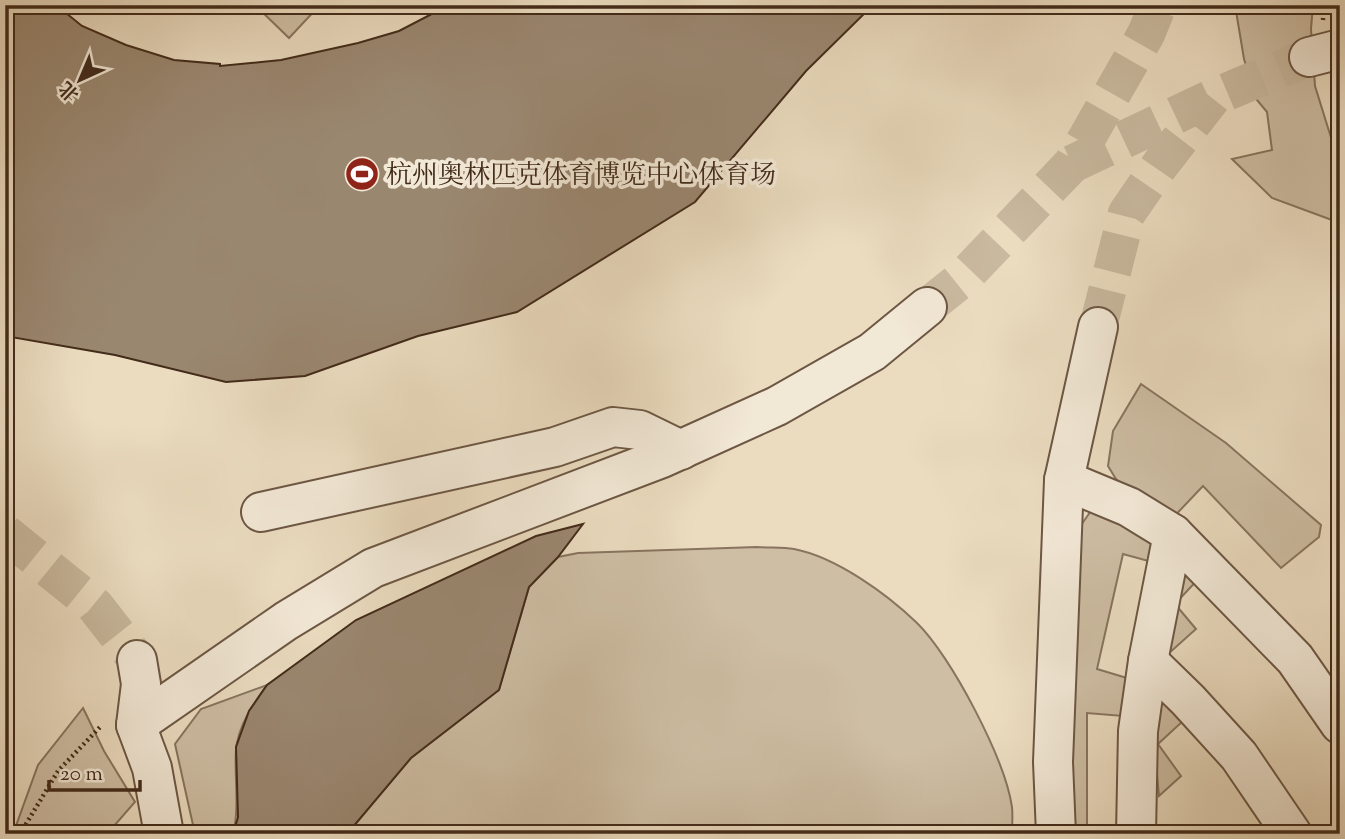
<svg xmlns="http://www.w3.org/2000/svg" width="1345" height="839" font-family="'Sorts Mill Goudy','Noto Serif SC',serif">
  <rect width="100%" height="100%" fill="#ebdcc0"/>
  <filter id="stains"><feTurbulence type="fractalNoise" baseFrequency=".00286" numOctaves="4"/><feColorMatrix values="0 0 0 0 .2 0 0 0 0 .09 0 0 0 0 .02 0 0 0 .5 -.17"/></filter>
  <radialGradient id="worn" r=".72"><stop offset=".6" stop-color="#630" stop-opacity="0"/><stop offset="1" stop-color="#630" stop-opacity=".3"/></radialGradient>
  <g fill="#cebea4" stroke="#88745f" stroke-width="2">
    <polygon points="244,5 320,5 289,38 256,6"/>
    <polygon points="1235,5 1313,5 1311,29 1315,86 1333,144 1340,158 1340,223 1272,198 1232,159 1272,150 1267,112 1257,100 1244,59"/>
    <polygon points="1141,384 1226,443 1321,525 1319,537 1281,568 1203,486 1167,524 1116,479 1108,466 1113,431"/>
    <polygon points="1093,508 1153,542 1152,562 1123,554 1097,669 1127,678 1123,716 1087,713 1087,834 1072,834 1069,765 1079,528"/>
    <path d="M 757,547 C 769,548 783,547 794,549 C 836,557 887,594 917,623 C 951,656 1005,759 1012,807 C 1013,816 1012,825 1012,834 L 347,834 L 411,758 L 499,690 L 529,587 L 558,557 L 578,553 Z"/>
    <polygon points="1180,559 1200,577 1175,604 1196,629 1167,655"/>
    <path d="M 267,685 C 253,704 238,726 236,750 C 234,778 240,806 233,834 L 195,834 L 175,744 L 201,709 Z"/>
    <polygon points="1159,691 1183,721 1158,744 1181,776 1159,796 1153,731"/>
    <polygon points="83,708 104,751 135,802 107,834 13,834 38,765"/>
  </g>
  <g fill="#9a8770" stroke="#432b1a" stroke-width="2">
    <polygon points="5,5 56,5 82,26 126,45 174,60 220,64 220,66 281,60 358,43 399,31 449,5 873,5 806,71 695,202 517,312 418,336 305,376 226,382 115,355 5,336"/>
    <polygon points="583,524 558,557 529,587 499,690 411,758 347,834 233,834 238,817 236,747 249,711 267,685 356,620 536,536"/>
  </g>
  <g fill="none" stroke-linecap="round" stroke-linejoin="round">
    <g stroke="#c9b99f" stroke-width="38" stroke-dasharray="38 19" stroke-linecap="butt">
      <polyline points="1072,164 1212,98 1309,57"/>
      <polyline points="927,307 962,279 1072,164 1146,34 1158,5"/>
      <polyline points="1098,327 1127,213 1160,165 1212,98"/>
      <polyline points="5,533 95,606 137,660"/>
    </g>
    <g stroke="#6d5744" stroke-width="42">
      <g id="minor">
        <polyline points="1309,57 1340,49"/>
        <polyline points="1064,480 1129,507 1173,534 1295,659 1340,724"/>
        <polyline points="261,512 555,447 613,427 640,430 681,450"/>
        <polyline points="137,660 141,684 136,725 152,768 164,834"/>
        <polyline points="1148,661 1188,700 1239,756 1292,834"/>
        <polyline points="136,725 286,621 373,568 662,458 777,406 872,352 927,307"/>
        <polyline points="1056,834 1053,762 1064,480 1098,327"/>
        <polyline points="1136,834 1138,731 1148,661 1173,534"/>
      </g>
    </g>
    <g stroke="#432b1a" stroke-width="4.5" stroke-dasharray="2 3.5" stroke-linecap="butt">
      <polyline points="1323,20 1324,5"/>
      <polyline points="1333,87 1340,109"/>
      <polyline points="20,834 58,771 102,725"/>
    </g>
    <use href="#minor" stroke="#f2e8d6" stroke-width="38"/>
  </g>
  <defs>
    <g id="stadium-disc" transform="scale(1.75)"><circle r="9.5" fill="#8f2418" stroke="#f2e8d6"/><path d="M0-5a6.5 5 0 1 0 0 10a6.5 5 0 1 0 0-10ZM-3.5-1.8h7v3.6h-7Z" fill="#fff"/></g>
  </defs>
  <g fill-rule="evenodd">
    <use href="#stadium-disc" x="362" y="174"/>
  </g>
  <g text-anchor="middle" stroke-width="7" stroke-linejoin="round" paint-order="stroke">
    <g font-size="26" fill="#432b1a" stroke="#f2e8d6" text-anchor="start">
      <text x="386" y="183">杭州奥林匹克体育博览中心体育场</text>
    </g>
  </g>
  <rect width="1345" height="839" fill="none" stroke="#ebdcc0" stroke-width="28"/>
  <rect x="7" y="7" width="1331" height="825" fill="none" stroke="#432b1a" stroke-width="3.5"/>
  <rect x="14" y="14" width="1317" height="811" fill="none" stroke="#432b1a" stroke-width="2"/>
  <g transform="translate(80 80) rotate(224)" stroke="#f2e8d6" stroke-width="5" paint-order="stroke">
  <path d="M0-5L12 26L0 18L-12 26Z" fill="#432b1a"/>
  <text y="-10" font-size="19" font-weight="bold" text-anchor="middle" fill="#432b1a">北</text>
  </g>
  <path d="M49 780v10h91v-10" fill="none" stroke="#432b1a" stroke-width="3.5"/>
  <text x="60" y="780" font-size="21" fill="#432b1a" stroke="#f2e8d6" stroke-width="5" paint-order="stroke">20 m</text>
  <rect width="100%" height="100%" filter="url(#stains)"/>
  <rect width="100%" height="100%" fill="url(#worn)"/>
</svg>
